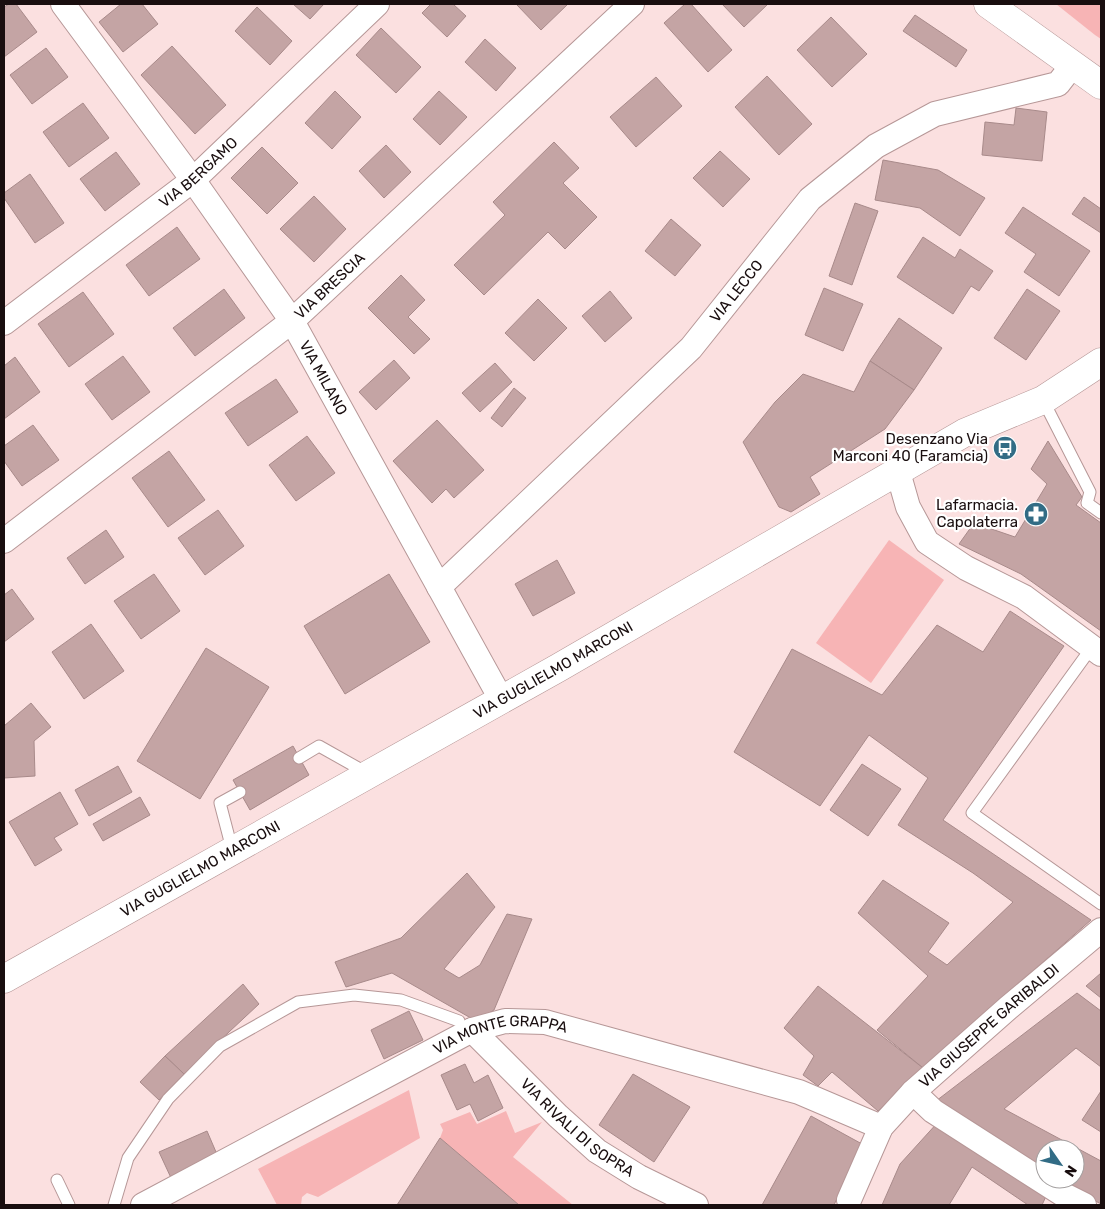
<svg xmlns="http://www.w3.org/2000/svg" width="1105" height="1209" font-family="Rubik,sans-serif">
  <rect width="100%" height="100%" fill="#fbe0e0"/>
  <g fill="#f7b4b5">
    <polygon points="1056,4 1101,4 1101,39 1095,35"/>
    <polygon points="889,540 944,580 871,683 816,643"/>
    <polygon points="409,1090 420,1138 318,1197 307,1193 302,1197 301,1205 277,1205 258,1169"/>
    <polygon points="506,1111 515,1133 542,1122 513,1157 573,1205 519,1205 440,1138 443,1130 440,1124 470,1112 477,1124"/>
  </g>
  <g fill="#c4a4a4" stroke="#a88a8a">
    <polygon points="9,4 16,4 37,32 4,57 4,7"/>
    <polygon points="121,4 142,4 158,24 123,52 99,22"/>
    <polygon points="293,4 324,4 310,19"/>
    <polygon points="431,4 453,4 466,16 447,37 422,13"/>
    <polygon points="519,4 568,4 541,30 517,5"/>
    <polygon points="685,4 691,4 732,50 708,72 664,23"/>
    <polygon points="722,4 768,4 744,27"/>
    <polygon points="257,7 292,41 270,65 235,31"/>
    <polygon points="915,15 967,50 956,67 903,31"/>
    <polygon points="831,17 867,54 832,87 797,50"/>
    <polygon points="381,28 421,67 396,93 356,55"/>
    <polygon points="485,39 516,68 496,91 465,62"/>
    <polygon points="172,46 226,105 195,134 141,75"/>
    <polygon points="46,48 68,77 32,104 10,75"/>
    <polygon points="767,76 812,124 779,155 735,107"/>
    <polygon points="656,77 682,106 636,147 610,117"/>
    <polygon points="335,91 361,117 332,149 305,123"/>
    <polygon points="439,91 467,117 440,145 413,119"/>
    <polygon points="83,103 109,138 69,167 43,132"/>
    <polygon points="1016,108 1047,112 1042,161 982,155 985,122 1014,125"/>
    <polygon points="554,142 579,168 563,183 597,217 565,249 548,232 484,295 454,265 505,215 493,202"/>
    <polygon points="386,145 411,172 384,198 359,171"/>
    <polygon points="262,147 298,183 267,214 231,178"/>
    <polygon points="720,151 750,179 723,207 693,178"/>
    <polygon points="116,152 140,184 105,211 80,179"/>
    <polygon points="883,160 938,170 985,198 960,236 920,208 875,200"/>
    <polygon points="30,174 64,223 35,243 4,198 4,193"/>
    <polygon points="314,196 346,229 314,262 280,229"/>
    <polygon points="1084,197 1101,209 1101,233 1072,214"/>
    <polygon points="855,203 878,211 852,285 829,276"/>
    <polygon points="1023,207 1090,251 1059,296 1024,272 1036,254 1005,233"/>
    <polygon points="671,219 701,245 675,276 645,251"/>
    <polygon points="177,227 200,259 149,296 126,265"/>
    <polygon points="923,237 955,258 960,249 993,271 979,291 971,286 953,314 897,277"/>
    <polygon points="401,275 425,300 408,317 430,339 414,354 368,308"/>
    <polygon points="824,288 863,304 843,351 805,335"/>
    <polygon points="224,289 245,318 195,356 173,328"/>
    <polygon points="1027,289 1060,311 1026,360 994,338"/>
    <polygon points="610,291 632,318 605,342 582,316"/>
    <polygon points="83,292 114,334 69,367 38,324"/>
    <polygon points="538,299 567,328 534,361 505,333"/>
    <polygon points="899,318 942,348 914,390 870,361"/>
    <polygon points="123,356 150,392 112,420 85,384"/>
    <polygon points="15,357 40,392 4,419 4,366"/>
    <polygon points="394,360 410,378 376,410 359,392"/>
    <polygon points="870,361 914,390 885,429 810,477 820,494 791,512 779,507 743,442 775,402 803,374 854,392"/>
    <polygon points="495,363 512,382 480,412 462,393"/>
    <polygon points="276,379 298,412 248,446 225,413"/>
    <polygon points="514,388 526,398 502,427 491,418"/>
    <polygon points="437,420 484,470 454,498 446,489 432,503 393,461"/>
    <polygon points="33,425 59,460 22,486 4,461 4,446"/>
    <polygon points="307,436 335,473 296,501 269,465"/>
    <polygon points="1048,441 1082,497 1076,505 1101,523 1101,631 1021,574 959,544 974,523 1015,537 1047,484 1031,469"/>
    <polygon points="169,451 205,500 168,527 132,478"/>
    <polygon points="218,510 244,546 205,575 178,538"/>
    <polygon points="106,530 124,557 85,584 67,558"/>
    <polygon points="557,560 575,593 533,616 515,584"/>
    <polygon points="154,574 180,611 141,639 114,601"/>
    <polygon points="389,574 430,642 345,694 304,626"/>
    <polygon points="12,589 34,619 4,642 4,595"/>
    <polygon points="1010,611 1064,646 943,820 1091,920 923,1068 877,1030 928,976 858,913 883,880 949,923 928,952 947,965 1013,902 973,873 898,825 928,778 869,735 820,806 734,752 792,649 882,695 937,625 983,652"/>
    <polygon points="91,624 124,671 84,699 52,652"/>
    <polygon points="206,648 269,687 200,799 137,761"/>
    <polygon points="31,703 51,727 34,741 35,776 4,778 4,726"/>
    <polygon points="293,746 309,775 250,810 233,780"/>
    <polygon points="862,764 901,789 868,836 830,810"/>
    <polygon points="118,766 132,792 89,816 75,790"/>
    <polygon points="60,792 78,824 54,838 62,850 35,866 9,822"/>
    <polygon points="140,797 150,815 103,841 93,824"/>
    <polygon points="467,873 495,907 444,969 459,978 480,965 507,914 532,919 494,1010 476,1021 392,973 346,987 335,962 401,938"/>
    <polygon points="1101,973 1101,998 1086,986"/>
    <polygon points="243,984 259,1004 184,1074 165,1056"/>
    <polygon points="818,986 923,1068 878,1111 832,1072 818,1086 803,1075 814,1056 784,1028"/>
    <polygon points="1077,993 1101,1011 1101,1067 1076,1048 1004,1109 1101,1161 1101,1204 1055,1179 1075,1179 1075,1149 1045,1149 1045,1174 936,1101"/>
    <polygon points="409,1011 423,1040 384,1059 371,1030"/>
    <polygon points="165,1056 184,1074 159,1100 140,1082"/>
    <polygon points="465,1064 474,1083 488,1075 503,1108 478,1121 470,1104 457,1110 441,1075"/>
    <polygon points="633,1074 690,1107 654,1162 599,1125"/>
    <polygon points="1101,1091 1101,1132 1082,1120"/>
    <polygon points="811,1116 862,1144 834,1205 762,1205"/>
    <polygon points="939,1121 1048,1192 1042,1205 1028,1205 972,1167 949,1205 882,1205 900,1164"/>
    <polygon points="207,1131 219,1159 172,1180 159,1152"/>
    <polygon points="440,1138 519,1205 397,1205"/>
  </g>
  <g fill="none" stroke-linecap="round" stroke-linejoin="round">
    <g stroke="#b69797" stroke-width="13">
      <g id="lane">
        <polyline points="1043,400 1090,492 1087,503 1101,513"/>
        <polyline points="1092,647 972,813 1101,904"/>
        <polyline points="299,758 319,746 367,773"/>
        <polyline points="232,849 220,803 240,792"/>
        <polyline points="57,1180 69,1205"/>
        <polyline points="114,1205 128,1158 168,1099 220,1046 298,1002 354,995 401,1000 459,1021"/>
      </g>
    </g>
    <g stroke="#b69797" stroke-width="26">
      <g id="street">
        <path id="s1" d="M 63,4 L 193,180 L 292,321 L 501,699"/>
        <path id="s2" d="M 4,323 L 193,180 L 377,4"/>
        <polyline points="898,472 908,507 927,542 966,568 1024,597 1101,654"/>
        <path id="s3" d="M 4,541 L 292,321 L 632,4"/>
        <path id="s4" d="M 439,587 L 691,348 L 810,199 L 876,146 L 935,114 L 1058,84 L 1072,66"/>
        <path id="s5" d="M 472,1030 L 558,1116 L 597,1151 L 639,1177 L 696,1205"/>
        <polyline points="913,1092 933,1111 1064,1195 1084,1205"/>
        <path id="s6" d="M 849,1200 L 881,1127 L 913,1092 L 1008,1008 L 1101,930"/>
        <path id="s7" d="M 143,1205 L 472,1030 L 505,1021 L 545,1022 L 799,1092 L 881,1127"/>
      </g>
    </g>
    <g stroke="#b69797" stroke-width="29">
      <g id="secondary">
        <polyline points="988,4 1101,85"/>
        <path id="s8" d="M 4,979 L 558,668 L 964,433 L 1043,400 L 1101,362"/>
      </g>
    </g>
    <use href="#lane" stroke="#fff" stroke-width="11"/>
    <use href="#street" stroke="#fff" stroke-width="24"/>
    <use href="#secondary" stroke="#fff" stroke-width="28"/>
  </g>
  <defs>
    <g id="bus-disc" transform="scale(1.25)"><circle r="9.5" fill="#326c85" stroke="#fff"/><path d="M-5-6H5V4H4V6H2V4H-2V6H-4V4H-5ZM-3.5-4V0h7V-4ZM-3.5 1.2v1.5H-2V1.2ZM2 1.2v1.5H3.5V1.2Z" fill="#fff"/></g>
    <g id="pharmacy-disc" transform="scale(1.25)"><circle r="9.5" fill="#326c85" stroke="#fff"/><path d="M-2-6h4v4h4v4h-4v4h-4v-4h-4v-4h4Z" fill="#fff"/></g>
  </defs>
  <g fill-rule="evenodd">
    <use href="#bus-disc" x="1005" y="448"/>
    <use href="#pharmacy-disc" x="1036" y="514"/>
  </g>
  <g text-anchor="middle" stroke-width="4.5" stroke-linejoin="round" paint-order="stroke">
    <g font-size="15" fill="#190e0f" stroke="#fff">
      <text dy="5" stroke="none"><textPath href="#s2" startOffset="246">VIA BERGAMO</textPath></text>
      <text dy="5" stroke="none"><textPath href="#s3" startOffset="414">VIA BRESCIA</textPath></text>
      <text dy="5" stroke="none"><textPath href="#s4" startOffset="420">VIA LECCO</textPath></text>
      <text dy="5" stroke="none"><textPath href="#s1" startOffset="456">VIA MILANO</textPath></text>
      <text dy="5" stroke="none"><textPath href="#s8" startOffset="630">VIA GUGLIELMO MARCONI</textPath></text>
      <text dy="5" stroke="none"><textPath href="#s8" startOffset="225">VIA GUGLIELMO MARCONI</textPath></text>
      <text dy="5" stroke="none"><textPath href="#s6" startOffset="228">VIA GIUSEPPE GARIBALDI</textPath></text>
      <text dy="5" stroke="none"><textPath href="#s7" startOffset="400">VIA MONTE GRAPPA</textPath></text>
      <text dy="5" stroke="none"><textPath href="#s5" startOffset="144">VIA RIVALI DI SOPRA</textPath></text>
    </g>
    <g font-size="15" fill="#190e0f" stroke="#fff" text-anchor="end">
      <text x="988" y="444">Desenzano Via<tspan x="988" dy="17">Marconi 40 (Faramcia)</tspan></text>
      <text x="1018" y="510">Lafarmacia.<tspan x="1018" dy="17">Capolaterra</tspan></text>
    </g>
  </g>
  <rect width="1105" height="1209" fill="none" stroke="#190e0f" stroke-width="10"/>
  <g transform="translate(1060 1164) rotate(124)"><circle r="24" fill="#ffffff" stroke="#a39f9f"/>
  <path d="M0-4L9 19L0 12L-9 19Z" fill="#326c85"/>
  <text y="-8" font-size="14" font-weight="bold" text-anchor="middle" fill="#190e0f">N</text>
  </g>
</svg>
